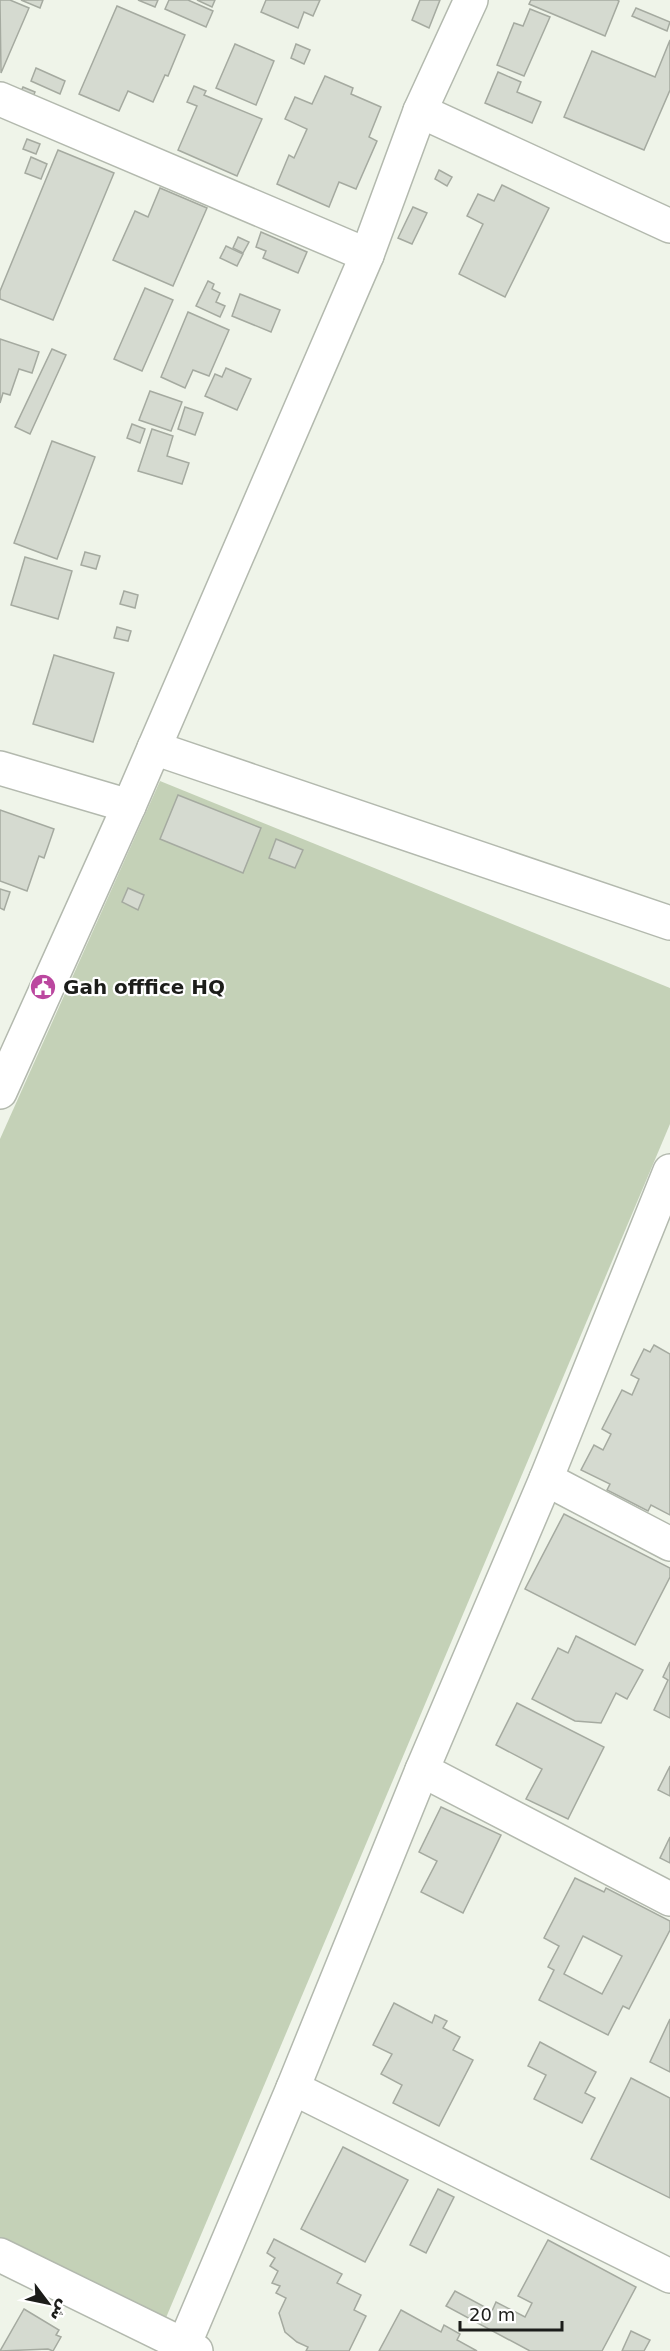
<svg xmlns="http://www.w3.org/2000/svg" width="670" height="2351" font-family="'DejaVu Sans','Noto Naskh Arabic',sans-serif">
  <rect width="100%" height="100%" fill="#eff4e9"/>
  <polygon fill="#c4d1b7" points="160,781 670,988 670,1124 157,2339 0,2260 0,1139"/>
  <g fill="#d5dad0" stroke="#a5aaa0" stroke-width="1.5" fill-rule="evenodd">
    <polygon points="0,0 10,0 29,8 1,73"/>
    <polygon points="21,0 43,0 40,8"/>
    <polygon points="138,0 158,0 155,7"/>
    <polygon points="169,0 188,0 213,11 206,27 165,9"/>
    <polygon points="197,0 215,0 212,7"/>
    <polygon points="266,0 320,0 313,16 304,12 298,28 261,12"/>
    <polygon points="420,0 440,0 429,28 412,20"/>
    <polygon points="531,0 617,0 619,1 605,36 529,4"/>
    <polygon points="117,6 185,35 168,76 165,75 153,102 128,91 119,111 79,94"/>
    <polygon points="636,8 670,22 667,31 632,16"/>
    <polygon points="530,9 550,17 524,76 497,65 514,23 523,26"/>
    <polygon points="670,40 670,90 644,150 564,117 592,51 655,77"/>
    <polygon points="235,44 274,61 256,105 216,88"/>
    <polygon points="296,44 310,50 304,64 291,58"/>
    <polygon points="36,68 65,81 60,94 31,81"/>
    <polygon points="498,72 521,82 517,92 541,102 532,123 485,103"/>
    <polygon points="325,76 353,88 351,94 381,107 369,137 377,141 356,189 339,182 329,207 277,184 289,155 294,158 307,129 285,119 295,97 312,104"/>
    <polygon points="194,86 206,91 204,95 262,119 237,176 178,150 197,106 187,102"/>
    <polygon points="23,87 35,92 31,102 19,96"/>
    <polygon points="27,139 40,144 36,154 23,149"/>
    <polygon points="58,150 114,173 53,320 0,299 0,291"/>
    <polygon points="31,157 47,164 41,179 25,173"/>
    <polygon points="439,170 452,177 447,186 435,179"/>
    <polygon points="502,185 549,208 505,297 459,274 483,224 467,216 478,194 494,201"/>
    <polygon points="160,188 207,208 173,286 113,260 135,211 148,217"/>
    <polygon points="413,207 427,213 412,244 398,238"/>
    <polygon points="261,232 307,252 298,273 263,258 266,251 256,247"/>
    <polygon points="238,237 249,242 243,253 233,248"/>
    <polygon points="226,246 243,254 237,266 220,258"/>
    <polygon points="208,281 214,284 212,289 220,293 216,302 225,306 220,317 196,306"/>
    <polygon points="145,288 173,300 142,371 114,359"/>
    <polygon points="240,294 280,310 271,332 232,316"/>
    <polygon points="188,312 229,330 209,376 193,370 185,388 161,377"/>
    <polygon points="0,339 39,352 32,373 19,369 10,395 3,393 0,403"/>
    <polygon points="52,349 66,355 30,434 15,427"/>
    <polygon points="226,368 251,379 237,410 205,396 215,374 222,377"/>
    <polygon points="150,391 182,402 171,431 139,420"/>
    <polygon points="185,407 203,413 195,435 178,429"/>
    <polygon points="132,424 145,429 140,443 127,438"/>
    <polygon points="152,429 173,436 167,456 189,463 182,484 138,471"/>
    <polygon points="52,441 95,457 57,559 14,543"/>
    <polygon points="85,552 100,556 96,569 81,565"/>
    <polygon points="25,557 72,571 58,619 11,605"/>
    <polygon points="124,591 138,595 135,608 120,604"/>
    <polygon points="117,627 131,631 128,641 114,638"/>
    <polygon points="54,655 114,673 93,742 33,724"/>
    <polygon points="178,795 261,828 243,873 160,839"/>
    <polygon points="0,810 54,829 44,858 39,856 27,891 0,881"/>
    <polygon points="276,839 303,850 295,868 269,858"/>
    <polygon points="128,888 144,895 138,910 122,902"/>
    <polygon points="0,889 10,892 4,910 0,908"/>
    <polygon points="654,1345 670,1354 670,1515 651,1505 648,1511 607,1490 610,1484 581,1470 594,1445 603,1450 611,1434 602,1429 622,1390 632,1395 639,1379 631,1375 644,1349 650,1352"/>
    <polygon points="564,1514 670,1568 670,1577 635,1645 525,1589"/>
    <polygon points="576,1636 643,1670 627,1699 616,1693 601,1723 575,1721 532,1699 558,1648 568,1653"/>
    <polygon points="670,1662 670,1718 654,1710 668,1680 663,1677"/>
    <polygon points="517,1703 604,1747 568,1819 526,1799 542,1769 496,1745"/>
    <polygon points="670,1766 670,1796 658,1790"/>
    <polygon points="441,1807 501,1835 463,1913 421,1892 437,1861 419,1852"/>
    <polygon points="670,1837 670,1863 660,1858"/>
    <path d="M 575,1878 L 604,1892 L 606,1888 L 670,1921 L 670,1930 L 629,2009 L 623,2006 L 608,2035 L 539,2000 L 554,1970 L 548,1967 L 559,1946 L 544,1938 ZM 583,1936 L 622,1956 L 602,1994 L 564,1974 Z"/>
    <polygon points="394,2003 432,2023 435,2015 447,2021 443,2028 460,2037 453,2050 473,2060 439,2126 393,2103 402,2085 381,2074 392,2054 373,2045"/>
    <polygon points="670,2019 670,2072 650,2062"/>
    <polygon points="540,2042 596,2072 585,2093 595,2098 582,2123 534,2099 546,2075 528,2066"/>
    <polygon points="631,2078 670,2098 670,2198 591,2159"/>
    <polygon points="343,2147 408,2180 365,2262 301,2229"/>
    <polygon points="438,2189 454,2197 426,2253 410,2245"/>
    <polygon points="274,2239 342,2274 337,2283 361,2295 354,2310 366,2316 349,2351 306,2351 308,2347 297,2342 285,2332 279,2313 286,2298 276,2293 280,2286 272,2283 278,2271 270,2266 275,2258 267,2253"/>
    <polygon points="548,2240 636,2287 602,2351 530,2351 446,2306 455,2291 492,2311 496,2302 525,2317 532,2303 518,2296"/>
    <polygon points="24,2309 59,2330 56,2335 61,2337 53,2351 48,2349 0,2351"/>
    <polygon points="401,2310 441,2332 444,2325 460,2334 457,2340 477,2351 379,2351"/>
    <polygon points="631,2331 650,2340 644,2351 622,2351"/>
  </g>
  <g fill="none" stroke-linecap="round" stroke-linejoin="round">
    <g stroke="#b3b9ae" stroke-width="36">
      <g id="minor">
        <polyline points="0,99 367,255"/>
        <polyline points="420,111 670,226"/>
        <polyline points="154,748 670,923"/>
        <polyline points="0,768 129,806"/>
        <polyline points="0,1092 129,806 367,255 420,111 471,0"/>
        <polyline points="546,1479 670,1544"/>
        <polyline points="422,1770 670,1899"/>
        <polyline points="293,2088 670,2276"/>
        <polyline points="0,2255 196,2351"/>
        <polyline points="184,2345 293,2088 422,1770 546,1479 670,1171"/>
      </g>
    </g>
    <use href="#minor" stroke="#fff" stroke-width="33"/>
  </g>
  <defs>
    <g id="civic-disc" transform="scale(1.35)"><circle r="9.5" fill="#bb479f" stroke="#fff"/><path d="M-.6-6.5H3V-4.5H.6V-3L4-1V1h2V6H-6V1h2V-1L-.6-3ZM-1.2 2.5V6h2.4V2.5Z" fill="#fff"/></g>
  </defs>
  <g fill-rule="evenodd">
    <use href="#civic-disc" x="43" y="987"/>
  </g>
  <g text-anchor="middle" stroke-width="4.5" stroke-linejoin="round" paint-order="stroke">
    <g font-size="20" font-weight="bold" fill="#1c1d1a" stroke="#fff" text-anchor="start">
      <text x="63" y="994">Gah offfice HQ</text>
    </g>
  </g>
  <g transform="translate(48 2303) rotate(122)" stroke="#ffffff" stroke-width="4.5" paint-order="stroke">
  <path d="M0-4.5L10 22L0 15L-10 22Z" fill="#1c1d1a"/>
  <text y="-9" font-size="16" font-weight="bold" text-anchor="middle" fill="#1c1d1a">ش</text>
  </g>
  <path d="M460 2321v9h102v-9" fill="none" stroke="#1c1d1a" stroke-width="3"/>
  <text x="469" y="2321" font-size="18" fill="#1c1d1a" stroke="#ffffff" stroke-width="4.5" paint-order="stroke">20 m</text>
</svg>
